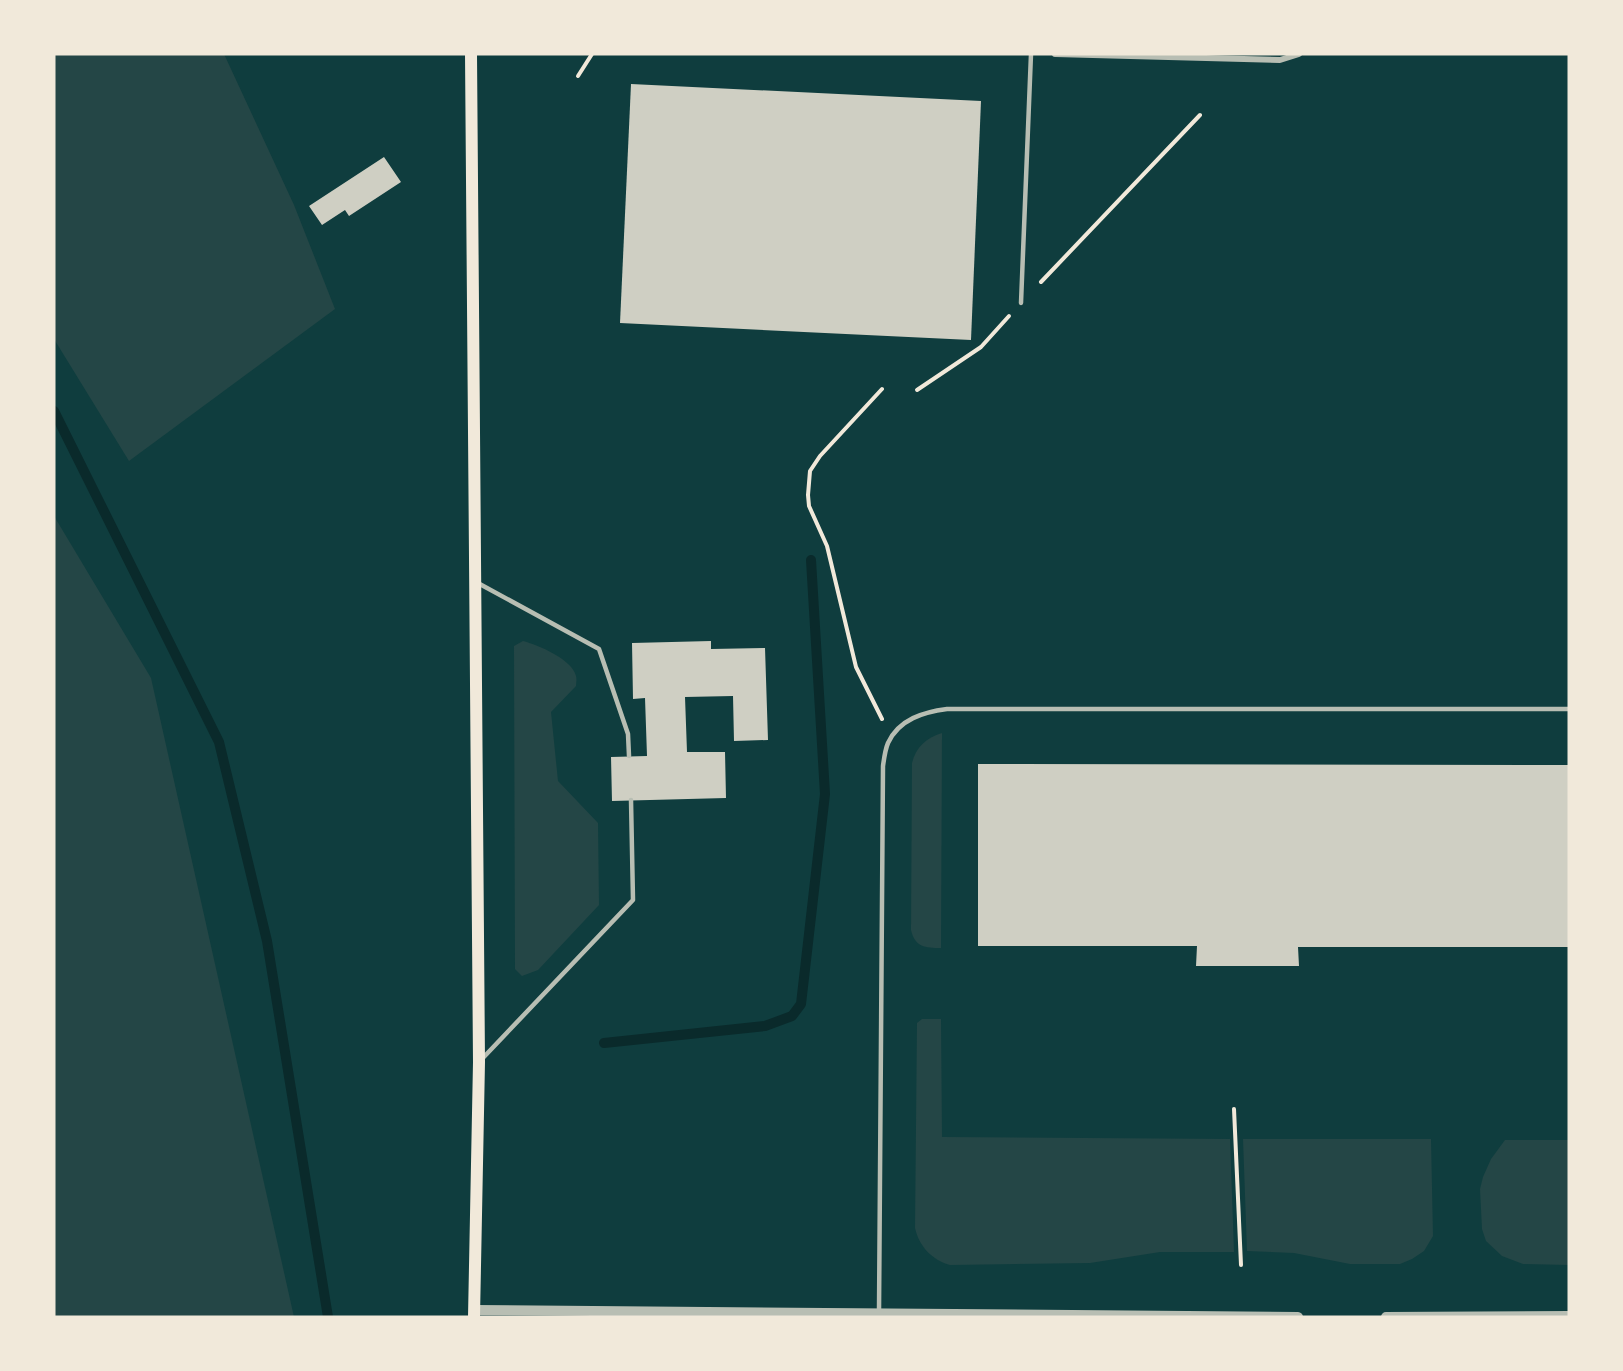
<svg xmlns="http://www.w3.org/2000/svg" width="1623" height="1371" font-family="Barlow,sans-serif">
  <rect width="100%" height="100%" fill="#0f3d3e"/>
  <g fill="#244646">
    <polygon points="54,54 224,54 294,205 335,309 129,461 54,339"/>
    <polygon points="54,516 151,678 294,1317 54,1317"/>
    <path d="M 523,641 C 538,645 572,659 576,676 C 577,680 576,683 576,686 L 551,712 L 558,781 L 598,823 L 599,905 L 538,970 L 522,976 L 515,969 L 514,646 Z"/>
    <path d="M 942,733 L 941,948 C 925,948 915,947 911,930 L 912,763 C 916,747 926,738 942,733 Z"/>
    <path d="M 922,1019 L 941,1019 L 942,1137 L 1230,1139 L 1234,1252 L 1160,1252 L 1090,1263 L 950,1265 C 932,1260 919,1246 915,1228 L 917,1023 Z"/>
    <polygon points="1243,1139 1431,1139 1433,1236 1424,1251 1412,1259 1400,1264 1350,1264 1294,1253 1247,1251"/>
    <polygon points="1505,1140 1569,1140 1569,1265 1523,1264 1502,1256 1486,1241 1482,1229 1480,1189 1483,1177 1491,1159"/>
  </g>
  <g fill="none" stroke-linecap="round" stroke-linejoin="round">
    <g stroke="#0a2a2b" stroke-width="10">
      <polyline points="54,411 219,742 267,941 328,1317"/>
      <polyline points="604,1043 765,1026 792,1016 801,1004 825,794 811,560"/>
    </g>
  </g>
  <g fill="#cfcfc3">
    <polygon points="631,84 981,101 971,340 620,323"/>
    <polygon points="384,157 401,182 349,216 345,210 322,225 309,206"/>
    <polygon points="711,641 711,649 765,648 768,740 734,741 733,696 685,697 687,752 725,752 726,798 612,801 611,757 647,756 645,698 633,699 632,643"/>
    <polygon points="978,764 1569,765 1569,947 1298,947 1299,966 1196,966 1197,946 978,946"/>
  </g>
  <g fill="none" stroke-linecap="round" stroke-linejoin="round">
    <g stroke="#f1e9da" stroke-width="4">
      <polyline points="578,76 592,54"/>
      <polyline points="1041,282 1200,115"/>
      <polyline points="882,389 820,456 810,471 808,495 809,506 827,546 856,667 882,719"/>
      <polyline points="917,390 981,347 1009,316"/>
      <polyline points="1234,1109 1241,1265"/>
    </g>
    <g stroke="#b8beb3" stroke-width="4.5">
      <polyline points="1021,303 1031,54"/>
      <polyline points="476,582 599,649 628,734 629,756"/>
      <polyline points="481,1060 633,900 631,800"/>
      <path d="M 879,1312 L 883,766 C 884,759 885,750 888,743 C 899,719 924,712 947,709 L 1569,709"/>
    </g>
    <polyline stroke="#b8beb3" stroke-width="6" points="1055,54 1280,60 1299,54"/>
    <g stroke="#b8beb3" stroke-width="10">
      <polyline points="475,1310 1298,1317"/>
      <polyline points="1386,1317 1569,1316"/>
    </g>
    <polyline stroke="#f1e9da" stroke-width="12" points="471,54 479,1062 474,1317"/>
  </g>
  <rect width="1623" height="1371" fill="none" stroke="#f1e9da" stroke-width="111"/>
</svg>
